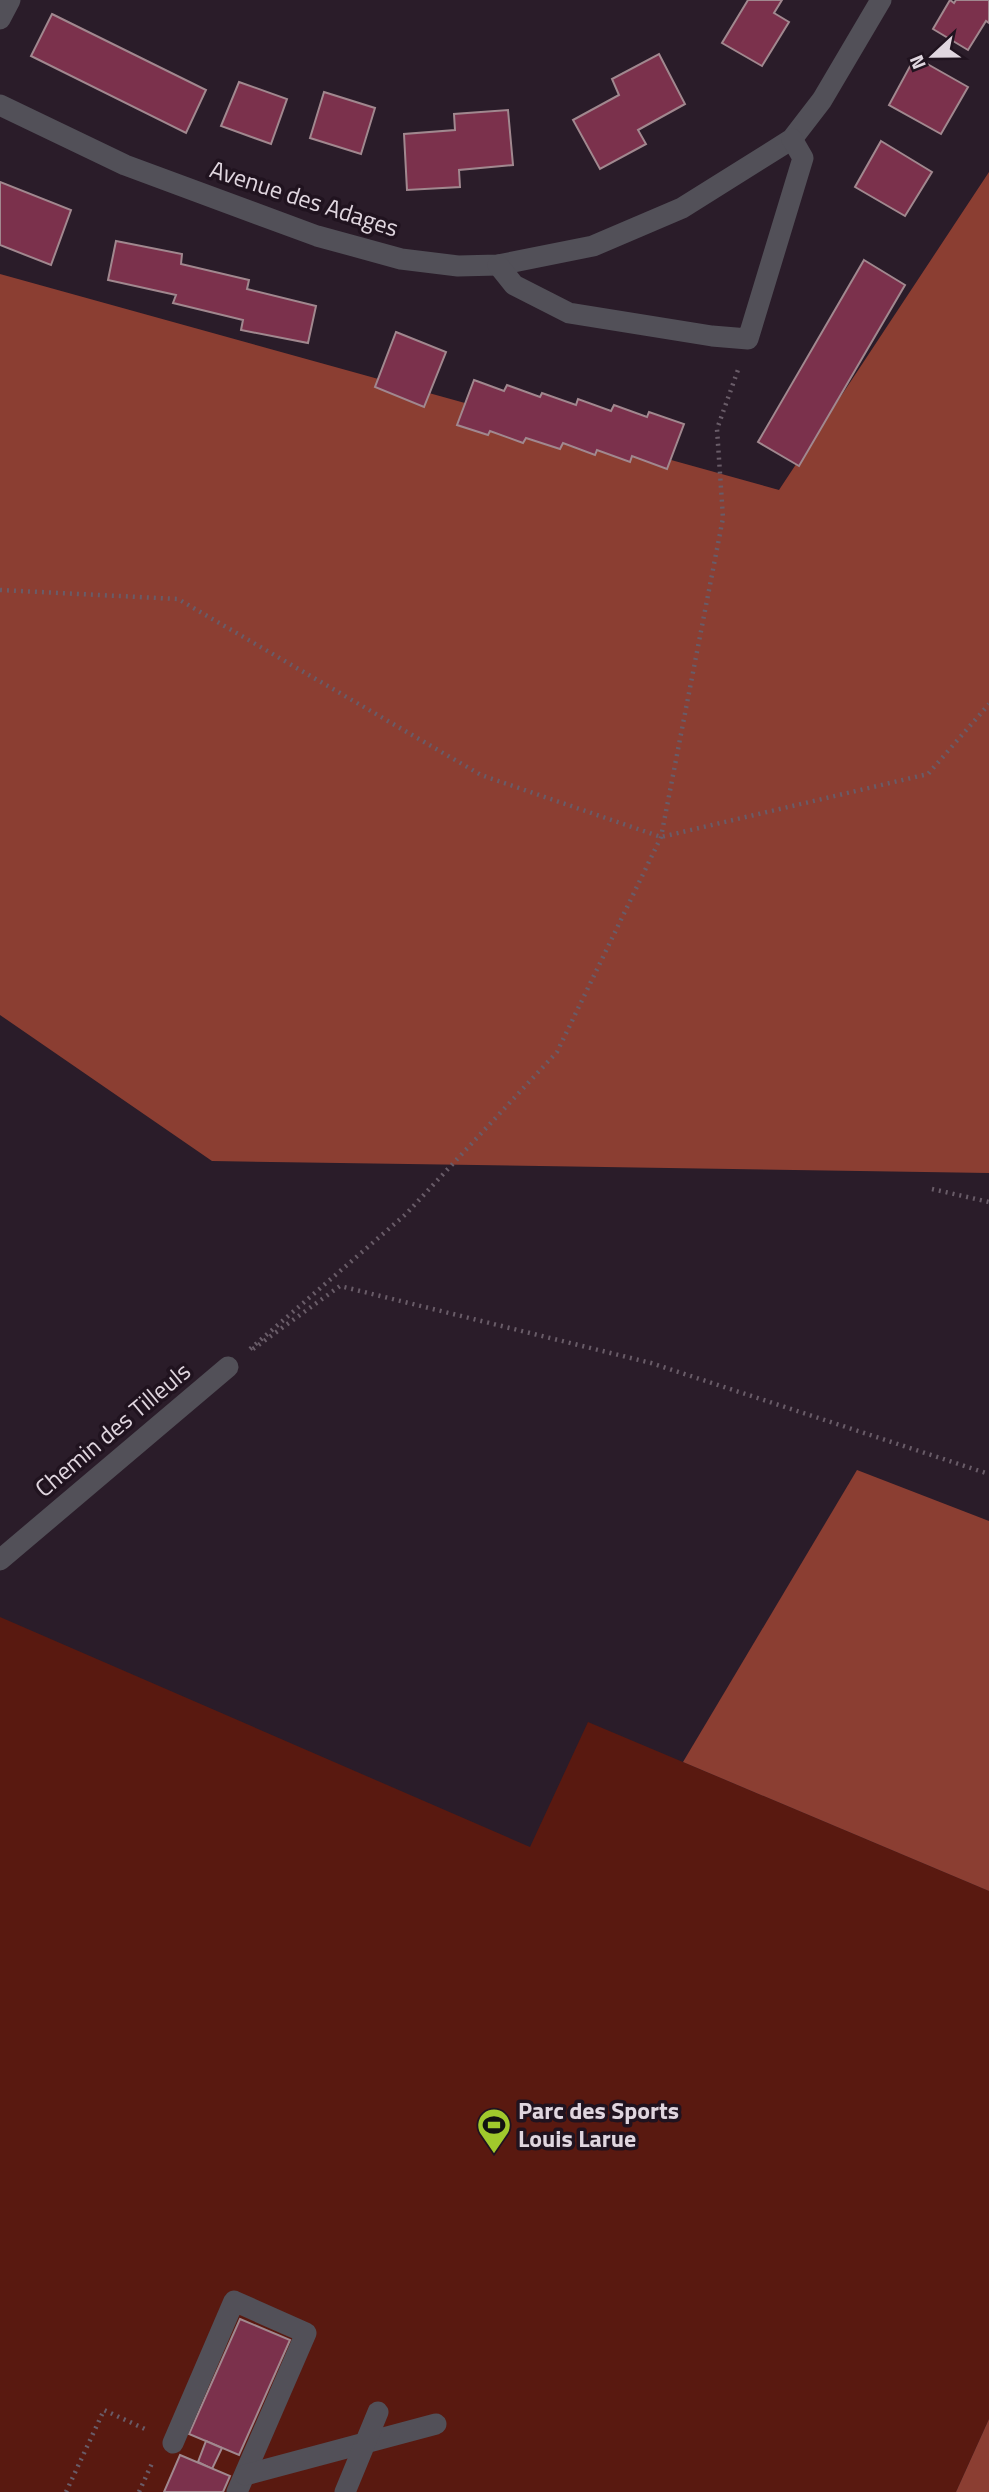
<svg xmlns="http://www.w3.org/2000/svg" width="989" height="2492" font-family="'Titillium Web',sans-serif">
  <rect width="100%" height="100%" fill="#2a1c29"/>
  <polygon fill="#591910" points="0,1617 530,1847 588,1722 989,1891 989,2419 956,2492 0,2492"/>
  <g fill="#8b3e32">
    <polygon points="989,172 989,1173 212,1161 0,1015 0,274 779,490"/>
    <polygon points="857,1470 989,1521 989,1891 683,1762"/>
    <polygon points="989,2419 989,2492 956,2492"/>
  </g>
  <g fill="#7b314c" stroke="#a1888f" stroke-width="2">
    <polygon points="748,0 782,0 774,13 789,22 762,66 722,43"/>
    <polygon points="950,0 954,3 956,0 989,0 989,23 986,21 968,50 933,29"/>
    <polygon points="52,14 206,90 186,133 31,56"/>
    <polygon points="659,54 685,104 638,130 646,144 600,169 573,120 619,95 612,79"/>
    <polygon points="915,57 968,87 941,134 889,105"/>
    <polygon points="239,82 287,99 271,144 221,126"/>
    <polygon points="324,92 375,108 361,154 310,138"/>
    <polygon points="508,110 513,165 459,170 460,187 407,190 404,134 455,130 454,114"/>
    <polygon points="881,141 932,172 905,216 855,187"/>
    <polygon points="0,182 71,210 51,265 0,245"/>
    <polygon points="116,241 182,254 181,264 249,280 247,289 316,306 308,343 241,330 243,320 173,303 176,295 108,280"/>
    <polygon points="864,260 905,285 799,466 758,442"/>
    <polygon points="396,332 446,352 424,407 375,387"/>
    <polygon points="474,380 504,391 507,385 540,397 542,393 576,405 578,399 611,411 614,405 647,417 649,412 684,424 667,469 632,456 630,462 597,450 595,455 563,443 560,449 526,438 523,443 490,431 488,435 457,425"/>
    <polygon points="240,2319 290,2340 239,2455 189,2434"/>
    <polygon points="206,2441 222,2448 212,2469 198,2462"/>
    <polygon points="180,2455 230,2476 223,2492 164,2492"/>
  </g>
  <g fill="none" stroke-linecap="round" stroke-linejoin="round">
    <g stroke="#695c68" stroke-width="4.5" stroke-dasharray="2 5" stroke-linecap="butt">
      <polyline points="0,590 178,599 481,775 661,837 928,774 989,704"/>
      <polyline points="932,1189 989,1202"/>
      <polyline points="250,1349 406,1214 557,1052 661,837 723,518 717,429 739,367"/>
      <polyline points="253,1349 340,1286 651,1363 989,1474"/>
      <polyline points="66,2492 104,2410 147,2430"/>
      <polyline points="139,2492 153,2461"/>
    </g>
    <g stroke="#525058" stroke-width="21">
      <polyline points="173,2443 234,2301 306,2333 237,2492"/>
      <polyline points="245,2475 436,2424"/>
      <polyline points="345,2492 378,2412"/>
    </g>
    <g stroke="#525058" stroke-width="21">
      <polyline points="0,19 10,0"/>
      <polyline points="0,105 125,165 317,236 401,259 458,266 498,265 593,246 682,208 792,139 822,100 881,0"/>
      <polyline points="498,265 514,285 569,313 712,336 748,339 803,158 792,139"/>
      <polyline points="0,1560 228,1367"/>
    </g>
  </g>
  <defs>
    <g id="stadium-pin" transform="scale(1.75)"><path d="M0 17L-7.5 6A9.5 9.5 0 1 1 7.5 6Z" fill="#a0c92c" stroke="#20131f"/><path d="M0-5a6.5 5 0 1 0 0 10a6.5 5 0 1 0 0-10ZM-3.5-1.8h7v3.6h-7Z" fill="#111"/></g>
  </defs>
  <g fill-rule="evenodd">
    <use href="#stadium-pin" x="494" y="2125"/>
  </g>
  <g text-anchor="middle" stroke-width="7" stroke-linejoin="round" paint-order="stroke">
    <g font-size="24" fill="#e0d6df" stroke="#20131f">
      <text transform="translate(304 199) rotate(18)" y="8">Avenue des Adages</text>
      <text transform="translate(113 1430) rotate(-40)" y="8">Chemin des Tilleuls</text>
    </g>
    <g font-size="24" font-weight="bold" fill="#e0d6df" stroke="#20131f" text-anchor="start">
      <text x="518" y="2119">Parc des Sports<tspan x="518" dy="28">Louis Larue</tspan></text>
    </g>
  </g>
  <g transform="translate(933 56) rotate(248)" stroke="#20131f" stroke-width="5" paint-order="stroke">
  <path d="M0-5L12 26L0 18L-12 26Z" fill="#e0d6df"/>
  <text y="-10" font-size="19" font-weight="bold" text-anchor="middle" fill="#e0d6df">N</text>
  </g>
</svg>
